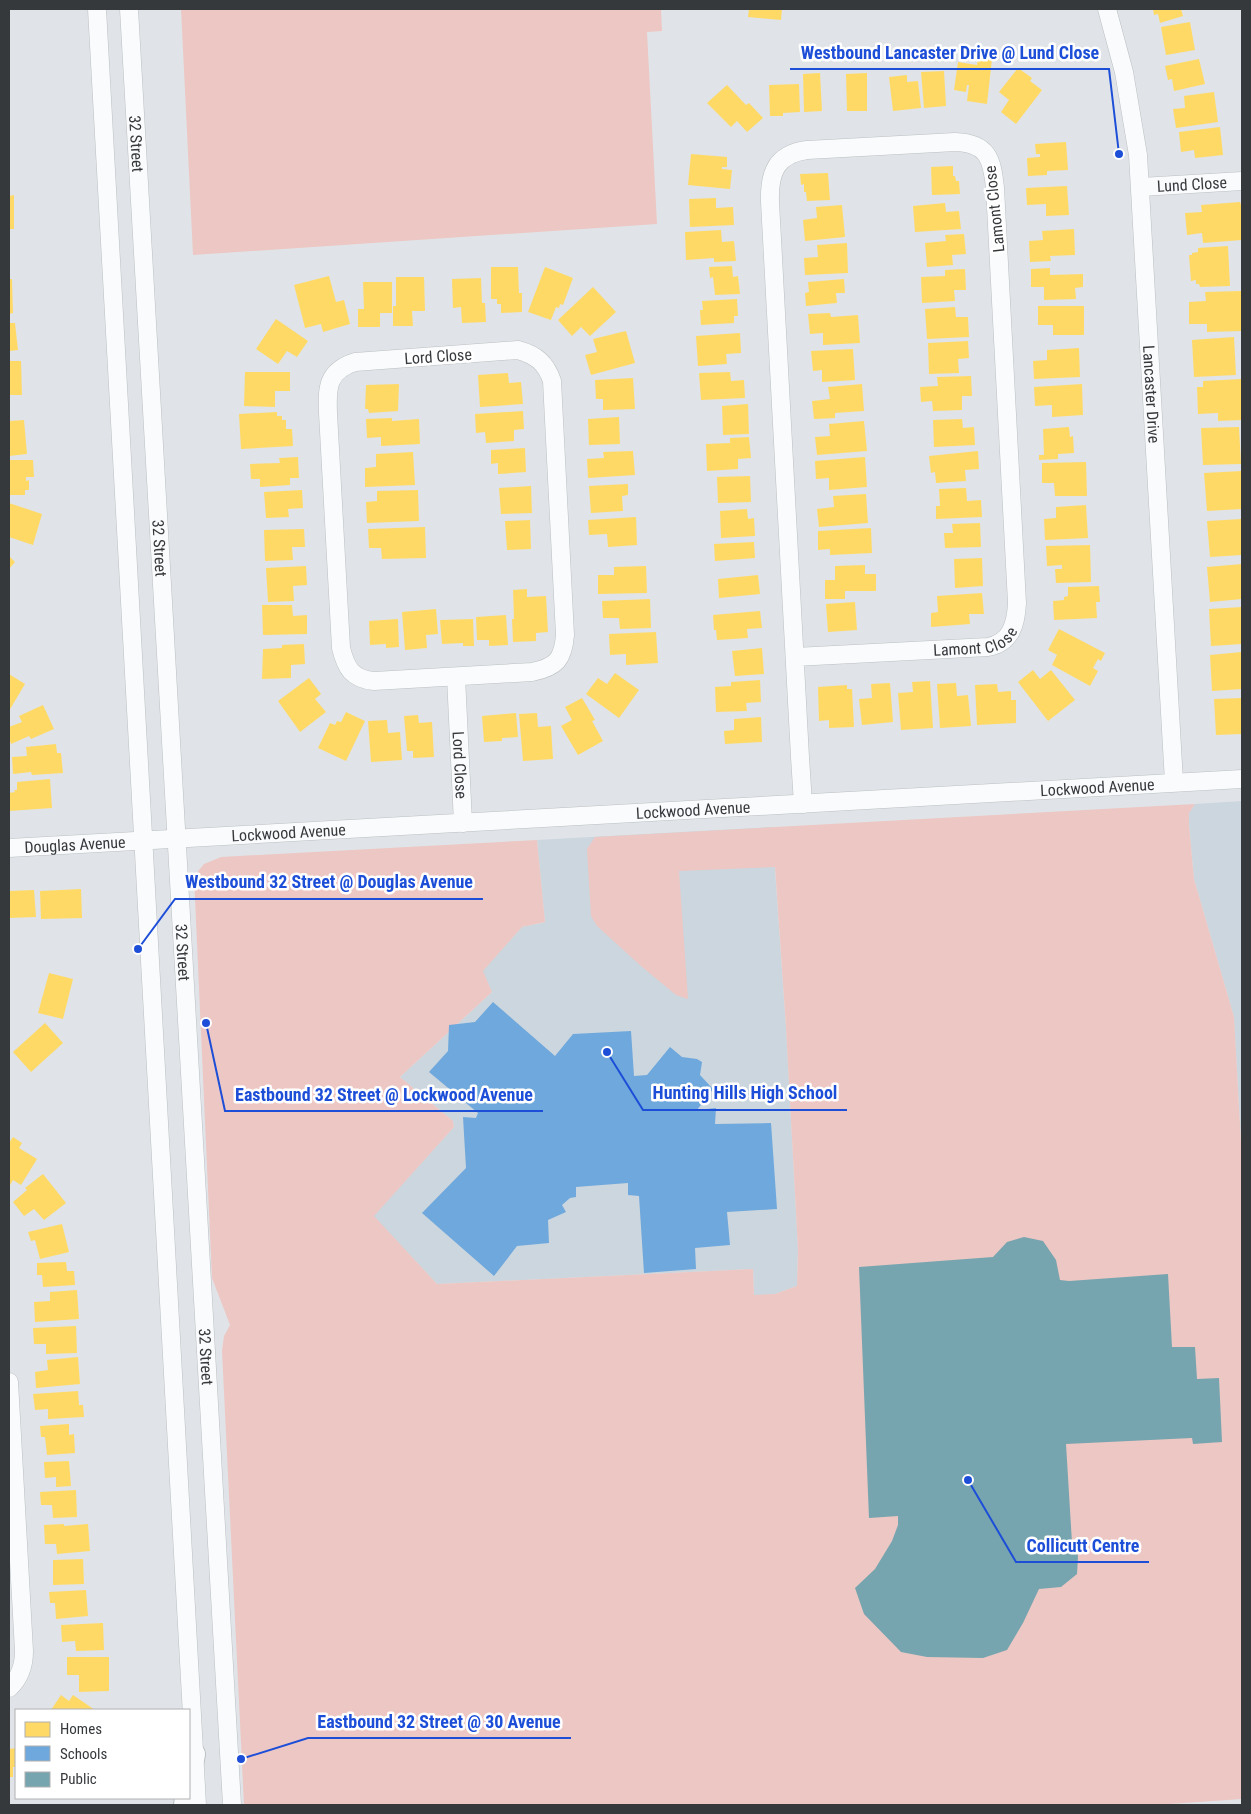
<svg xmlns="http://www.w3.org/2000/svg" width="1251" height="1814" font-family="'Roboto Condensed',sans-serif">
  <rect width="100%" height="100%" fill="#e0e4e8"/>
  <g fill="#ccd6de">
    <polygon points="1242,801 1242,1160 1234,1017 1194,879 1189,825 1189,813 1195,804"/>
    <polygon points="772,827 786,1028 798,1250 797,1286 775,1294 754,1296 753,1269 437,1284 373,1216 454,1127 453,1121 400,1077 492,992 482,971 522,927 545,922 537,840"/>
  </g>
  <g fill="#edc7c3">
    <polygon points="181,9 661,9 662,31 647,32 657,224 193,255"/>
    <polygon points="1195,804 1189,813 1189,825 1194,879 1234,1017 1242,1160 1242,1799 1155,1805 244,1805 222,1351 224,1336 230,1325 212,1278 194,876 204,864 221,857 537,840 545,922 522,927 483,971 492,992 400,1077 453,1121 454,1127 374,1216 437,1284 753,1269 754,1295 775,1294 797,1286 798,1250 786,1028 775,867 679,871 688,999 676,995 641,966 597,926 591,916 587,849 595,837"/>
  </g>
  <g fill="#ffd966">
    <polygon points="749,9 782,9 781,20 748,17"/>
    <polygon points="1153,9 1181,9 1183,16 1160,23 1158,14 1154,15"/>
    <polygon points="1190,22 1195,50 1166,55 1161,27"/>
    <polygon points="978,57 992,59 987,104 967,101 969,85 967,85 966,92 954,90 958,62 977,65"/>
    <polygon points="1199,59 1205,84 1174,91 1172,79 1168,80 1165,66"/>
    <polygon points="1018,68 1032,78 1030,81 1042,90 1016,124 1001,112 1009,100 999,92"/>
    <polygon points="944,71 946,106 924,108 921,72"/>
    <polygon points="820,73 822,111 804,112 803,74"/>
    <polygon points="867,73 867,111 847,111 846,74"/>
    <polygon points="907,75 907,82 918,81 921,108 893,111 889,77"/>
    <polygon points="799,84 800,112 783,113 783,116 770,116 769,85"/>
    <polygon points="727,85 746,105 749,103 763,118 747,132 737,121 731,127 707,103"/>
    <polygon points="1214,92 1218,122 1176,128 1173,109 1185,108 1184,96"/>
    <polygon points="1220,127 1223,155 1195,158 1194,150 1181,152 1179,132"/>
    <polygon points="1066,142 1068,170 1047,171 1047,175 1028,176 1027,158 1040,157 1040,154 1036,154 1035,144"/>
    <polygon points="691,154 727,157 727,167 722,167 722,169 732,170 730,189 688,185"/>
    <polygon points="953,166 953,176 955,176 956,181 959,181 960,194 932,195 931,167"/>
    <polygon points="828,173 830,200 807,201 806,192 804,192 804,184 801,185 800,174"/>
    <polygon points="1067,186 1069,215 1046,216 1046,204 1027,205 1026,188"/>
    <polygon points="14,195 14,229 9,229 9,196"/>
    <polygon points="716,198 716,208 733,207 734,225 690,227 689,199"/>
    <polygon points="1240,202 1242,208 1242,240 1203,243 1202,233 1187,235 1185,213 1202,212 1201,205"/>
    <polygon points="945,203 946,212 959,211 961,229 915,232 913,206"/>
    <polygon points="842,205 845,237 805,241 803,220 817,218 816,207"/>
    <polygon points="1074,229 1075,255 1050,256 1051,261 1030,262 1029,241 1043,240 1042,231"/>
    <polygon points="721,230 722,242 734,241 736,261 714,262 714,258 686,260 685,232"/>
    <polygon points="964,234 966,254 952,255 953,265 927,267 925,243 946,241 945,235"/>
    <polygon points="847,243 848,273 805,275 804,258 818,257 817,245"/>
    <polygon points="1228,246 1230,286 1200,287 1199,284 1196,284 1196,280 1191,281 1189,255 1192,255 1192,253 1198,252 1198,248"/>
    <polygon points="732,266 733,277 738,276 740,294 715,295 713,277 710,278 709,267"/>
    <polygon points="491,267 518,267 519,293 522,293 522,312 501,313 501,304 497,304 497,299 491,299"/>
    <polygon points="545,267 573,278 563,305 560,304 559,308 556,307 551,320 528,312"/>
    <polygon points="1050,268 1050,275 1083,274 1083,287 1075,288 1076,299 1044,300 1044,287 1031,287 1031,269"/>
    <polygon points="965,269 966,290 954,290 955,301 922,303 921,277 945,276 945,270"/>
    <polygon points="329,276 336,302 344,300 350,324 323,332 321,324 305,328 294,285"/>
    <polygon points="396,277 424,277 425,311 412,311 413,326 393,326 393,306 396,306"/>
    <polygon points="481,278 482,303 485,303 486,322 462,323 461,307 453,308 452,279"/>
    <polygon points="9,279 12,279 13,313 9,314"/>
    <polygon points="844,279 845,293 836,293 837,303 806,306 805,293 809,292 808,282"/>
    <polygon points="363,282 392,282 392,313 380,313 380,327 358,327 358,309 364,309"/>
    <polygon points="593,287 616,312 590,336 581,327 572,336 558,320"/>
    <polygon points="1241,291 1242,331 1207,332 1207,324 1189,324 1189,302 1206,301 1205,292"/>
    <polygon points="737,299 738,316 734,316 734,323 701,325 700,310 703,310 702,301"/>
    <polygon points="1038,306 1084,306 1084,335 1053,335 1053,325 1038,325"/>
    <polygon points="955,307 956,317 968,317 969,337 927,339 925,309"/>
    <polygon points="830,313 831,317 858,315 860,343 823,345 823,333 810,334 808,314"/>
    <polygon points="276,319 308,341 297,357 287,351 278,364 256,349"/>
    <polygon points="9,323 15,323 18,350 9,351"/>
    <polygon points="626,331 635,363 591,375 585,355 597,352 593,339"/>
    <polygon points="740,333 741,353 726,354 727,364 698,366 696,336"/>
    <polygon points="1234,337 1236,375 1194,377 1192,340"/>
    <polygon points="968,341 969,358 958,359 959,373 929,374 928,343"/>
    <polygon points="1079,348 1080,377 1034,379 1033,361 1047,360 1047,350"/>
    <polygon points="853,349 855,380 822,382 822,370 813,371 811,351"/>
    <polygon points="9,361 21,361 22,395 9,395"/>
    <polygon points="245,372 290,372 290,391 275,391 275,407 244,406"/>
    <polygon points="730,372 731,381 744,380 745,398 701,400 699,373"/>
    <polygon points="508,373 509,383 521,382 523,404 480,407 478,375"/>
    <polygon points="971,376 972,396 962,396 962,410 933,411 932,401 921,402 920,387 938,386 937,377"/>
    <polygon points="633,378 635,409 603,410 603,399 596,399 595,380"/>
    <polygon points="1242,379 1242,420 1218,421 1218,413 1198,414 1197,387 1203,387 1203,381"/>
    <polygon points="399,384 398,411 369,413 368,409 365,409 366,385"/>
    <polygon points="862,384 864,411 835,413 835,418 814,419 812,401 830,399 828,387"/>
    <polygon points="1082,384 1083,415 1052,417 1052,405 1035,406 1034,387"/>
    <polygon points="748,404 749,434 723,435 722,406"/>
    <polygon points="523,411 524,429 514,430 514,441 486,443 485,432 476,433 475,414"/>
    <polygon points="277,412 277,416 282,416 282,420 286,420 286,429 292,429 293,446 241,449 239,414"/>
    <polygon points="619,417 620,444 589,445 588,419"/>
    <polygon points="392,418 392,421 419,419 420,444 381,446 381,437 367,438 366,419"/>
    <polygon points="962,419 963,428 974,427 975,445 934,447 933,420"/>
    <polygon points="24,420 27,454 9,456 9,421"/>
    <polygon points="864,421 867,451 817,455 815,437 830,436 829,424"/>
    <polygon points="1069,427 1070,437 1073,436 1074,453 1058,454 1058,459 1039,460 1039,455 1044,455 1043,429"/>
    <polygon points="1239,427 1241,464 1203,465 1201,428"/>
    <polygon points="749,437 751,458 738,459 738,469 707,471 706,444 730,443 730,438"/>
    <polygon points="525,448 526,472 498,474 498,463 491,464 491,450"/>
    <polygon points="633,451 635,475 588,478 587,459 604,458 603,452"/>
    <polygon points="978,451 979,469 965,470 966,481 936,483 935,472 931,473 929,456"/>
    <polygon points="413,452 415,485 365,487 365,468 376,467 376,454"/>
    <polygon points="298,457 299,478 290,478 290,485 260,487 260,479 251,479 250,464 280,463 279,458"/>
    <polygon points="865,457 867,487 829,490 829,478 816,479 815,461"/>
    <polygon points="9,460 33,460 34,477 26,477 26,481 29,480 29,490 25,490 25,495 9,495"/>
    <polygon points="1086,462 1087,496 1055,496 1054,483 1042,483 1042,463"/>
    <polygon points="1242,471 1242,509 1207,511 1204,473"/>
    <polygon points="750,476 751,502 718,503 717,477"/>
    <polygon points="628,484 628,495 622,496 623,511 591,513 589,486"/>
    <polygon points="531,486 532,513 501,514 499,488"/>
    <polygon points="966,488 967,501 981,500 982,517 936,519 936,506 940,506 939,489"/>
    <polygon points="302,490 303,508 288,509 289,517 266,518 264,492"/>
    <polygon points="418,490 419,521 367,523 366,502 377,501 377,491"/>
    <polygon points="866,494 868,523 819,527 817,509 834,507 833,496"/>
    <polygon points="9,503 42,514 33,545 9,537"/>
    <polygon points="1086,505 1088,538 1045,540 1044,519 1056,518 1056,507"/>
    <polygon points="747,509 748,519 754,518 755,536 721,538 720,511"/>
    <polygon points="636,517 637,545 608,547 607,534 589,535 588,520"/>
    <polygon points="1242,519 1242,555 1210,557 1207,521"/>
    <polygon points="530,520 531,549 507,550 505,521"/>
    <polygon points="980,523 981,547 945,548 944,533 953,533 952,524"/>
    <polygon points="425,527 426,558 382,559 381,548 369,548 368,529"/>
    <polygon points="871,528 872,553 830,555 830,549 818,550 818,531"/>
    <polygon points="304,529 305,547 292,547 293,560 265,561 264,530"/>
    <polygon points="754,542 755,558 715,561 714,544"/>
    <polygon points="1090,545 1091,582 1056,583 1055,569 1062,569 1062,565 1047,566 1046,546"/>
    <polygon points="9,556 15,562 9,569"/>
    <polygon points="982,558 983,586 955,588 954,559"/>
    <polygon points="1242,564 1242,599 1210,602 1207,567"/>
    <polygon points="865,565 865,574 876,574 876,591 845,591 845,599 825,599 825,580 835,580 835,566"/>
    <polygon points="306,566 307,585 293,586 294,601 268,602 266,568"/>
    <polygon points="646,566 647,593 598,594 598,575 614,575 614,567"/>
    <polygon points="758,575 760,594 719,598 718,579"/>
    <polygon points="1099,586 1100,602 1096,602 1097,618 1054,620 1053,601 1064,600 1064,597 1068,596 1068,587"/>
    <polygon points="527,589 527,597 546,596 548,632 536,633 536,641 513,642 512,619 514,619 513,590"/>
    <polygon points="982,593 984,614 969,614 970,624 931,627 931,613 938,612 937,596"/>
    <polygon points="650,599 651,628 620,629 619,618 603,618 602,601"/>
    <polygon points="855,602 857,630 828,632 826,604"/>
    <polygon points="262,605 292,605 293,616 307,615 307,634 263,635"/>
    <polygon points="1242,607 1242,644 1211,646 1209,609"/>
    <polygon points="436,609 438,634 426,635 427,648 405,650 402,612"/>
    <polygon points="760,611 762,628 747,629 748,638 717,640 716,630 714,630 713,615"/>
    <polygon points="506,615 508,645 489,646 489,640 477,640 476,617"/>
    <polygon points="398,619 399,647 386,648 386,644 370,645 369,621"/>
    <polygon points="473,619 474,646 463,646 463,643 442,644 440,620"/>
    <polygon points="1059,629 1105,653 1101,661 1098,659 1093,668 1098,671 1090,686 1052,665 1057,655 1048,650"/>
    <polygon points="656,632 658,663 626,665 626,654 610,655 609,634"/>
    <polygon points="304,644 305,664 291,665 291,678 262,679 263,649 282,648 282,645"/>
    <polygon points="762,648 764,674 735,676 732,651"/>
    <polygon points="1242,652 1242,689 1212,691 1210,655"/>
    <polygon points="1033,670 1040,679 1051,670 1075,700 1048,721 1018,682"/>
    <polygon points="615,673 639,690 619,718 586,694 598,678 607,684"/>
    <polygon points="9,674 25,684 9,711"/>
    <polygon points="309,678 321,694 315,699 326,712 300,732 278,701"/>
    <polygon points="760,680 761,702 746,703 747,711 716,712 715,687 731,686 731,682"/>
    <polygon points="930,681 933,728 901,730 898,693 913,692 912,682"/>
    <polygon points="890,683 893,722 862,725 859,699 872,698 871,684"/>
    <polygon points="956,683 957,696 968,695 971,726 940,728 937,684"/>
    <polygon points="997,684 998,692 1011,691 1011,700 1016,700 1016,723 977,725 975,685"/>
    <polygon points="847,685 847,689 852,689 854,727 829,728 829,720 819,721 818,687"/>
    <polygon points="582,698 595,720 592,721 603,741 578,755 561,726 572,720 565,707"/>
    <polygon points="1242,698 1242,734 1216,735 1214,699"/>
    <polygon points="43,705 54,729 31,739 29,736 11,744 9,738 9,727 22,722 19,716"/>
    <polygon points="346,712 365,721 346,761 318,748 330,723 335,725 337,721 341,722"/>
    <polygon points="516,713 518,737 502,738 502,741 484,742 482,716"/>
    <polygon points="537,713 538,727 551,726 553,759 523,761 519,714"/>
    <polygon points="418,715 419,723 432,722 434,757 413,758 413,751 407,751 404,716"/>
    <polygon points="761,717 762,742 725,744 724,731 734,730 734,719"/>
    <polygon points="387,720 388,733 400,732 402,760 371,762 368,721"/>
    <polygon points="56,744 57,753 61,753 63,773 32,775 31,772 13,774 12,757 27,756 26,747"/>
    <polygon points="50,779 52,808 9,811 9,793 15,792 14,790 17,790 17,782"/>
    <polygon points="81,889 82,918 41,919 40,891"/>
    <polygon points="34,890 36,917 9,918 9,891"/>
    <polygon points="49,973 73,979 63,1019 38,1013"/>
    <polygon points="45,1023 63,1043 31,1072 13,1052"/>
    <polygon points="13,1137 22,1143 19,1148 37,1159 21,1185 13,1180 9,1187 9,1143"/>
    <polygon points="43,1174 66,1203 44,1220 34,1209 24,1216 13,1202 27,1190 25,1188"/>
    <polygon points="62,1224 69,1252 40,1259 35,1240 31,1241 28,1232"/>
    <polygon points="66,1262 67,1271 74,1271 75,1285 43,1287 42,1275 37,1275 37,1263"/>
    <polygon points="77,1290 79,1319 35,1322 34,1302 50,1301 50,1292"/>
    <polygon points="76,1326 77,1353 46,1354 46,1344 34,1344 33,1328"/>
    <polygon points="78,1357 80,1384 36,1388 35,1372 48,1370 47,1360"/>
    <polygon points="78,1391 79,1405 83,1405 84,1417 48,1419 48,1409 35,1410 33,1394"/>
    <polygon points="69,1424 69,1435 74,1434 75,1453 47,1455 45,1437 41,1437 40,1426"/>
    <polygon points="69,1461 71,1486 56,1487 56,1477 45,1478 44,1462"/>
    <polygon points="76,1490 77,1517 53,1518 52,1505 41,1505 40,1492"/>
    <polygon points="64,1524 64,1526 88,1524 90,1551 57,1554 56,1544 45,1544 44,1525"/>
    <polygon points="83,1559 84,1584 53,1585 53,1560"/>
    <polygon points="86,1590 88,1616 56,1619 55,1603 50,1603 49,1592"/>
    <polygon points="103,1623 104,1650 76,1651 75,1641 62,1642 61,1625"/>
    <polygon points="67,1657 109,1657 109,1691 79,1692 79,1675 67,1675"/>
    <polygon points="61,1695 69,1701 73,1695 95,1710 51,1710"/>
    <polygon points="16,1748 16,1767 13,1767 13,1777 9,1777 9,1749"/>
  </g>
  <polygon fill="#6fa8dc" points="493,1002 555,1056 573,1034 631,1031 634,1076 647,1075 670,1047 682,1057 697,1059 702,1062 700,1075 713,1089 697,1110 716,1108 715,1124 771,1123 777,1209 727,1212 730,1245 695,1248 696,1269 644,1273 639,1196 628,1195 628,1183 576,1187 576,1197 570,1198 562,1205 566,1212 548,1220 549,1243 517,1246 494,1276 422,1213 466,1168 463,1117 476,1118 478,1113 429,1072 448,1051 449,1025 475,1022"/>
  <polygon fill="#76a5af" points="1024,1237 1043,1241 1056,1260 1060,1280 1069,1281 1168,1274 1172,1347 1195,1347 1197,1379 1219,1378 1222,1442 1193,1444 1192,1438 1066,1444 1072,1543 1078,1556 1077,1574 1061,1587 1039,1589 1023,1623 1007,1650 983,1658 927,1657 901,1652 864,1614 855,1588 875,1569 892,1541 898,1525 898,1516 869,1518 859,1267 993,1257 1007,1242"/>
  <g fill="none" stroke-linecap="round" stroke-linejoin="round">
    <g stroke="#bbbfc2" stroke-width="19">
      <g id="minor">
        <polyline points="97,9 197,1805"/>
        <path id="s1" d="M 129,9 L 232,1805"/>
        <path id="s2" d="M 1107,9 L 1124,72 L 1138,155 L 1174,782"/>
        <path id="s3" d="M 1141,187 L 1242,181"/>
        <path d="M 518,350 C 536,355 546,363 552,381 L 565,635 C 563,660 556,667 532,672 L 374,681 C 352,679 346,668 341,648 L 328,413 C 327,388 327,371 355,362 Z"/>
        <path id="s4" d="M 795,657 L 988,647 C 1011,643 1016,624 1017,603 L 995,188 C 992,159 988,143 955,142 L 807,150 C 776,154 769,173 770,202 L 800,757 L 803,804"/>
        <path id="s5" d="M 456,677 L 463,823"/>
        <path id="s6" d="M 9,848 L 1242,779"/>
        <path d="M 9,1382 L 24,1651 C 24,1665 20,1678 9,1688"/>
      </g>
    </g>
    <g stroke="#bbbfc2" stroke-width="24">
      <g id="major">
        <polyline points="189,1782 194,1754"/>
        <polyline points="185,1805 186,1798"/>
      </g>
    </g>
    <use href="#minor" stroke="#fafbfc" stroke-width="18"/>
    <use href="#major" stroke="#fafbfc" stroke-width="22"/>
  </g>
  <g text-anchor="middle" stroke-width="5" stroke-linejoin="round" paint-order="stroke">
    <g font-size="16" fill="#36393c" stroke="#fff">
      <text dy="6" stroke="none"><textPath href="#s1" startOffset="135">32 Street</textPath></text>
      <text dy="6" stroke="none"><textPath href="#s3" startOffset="51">Lund Close</textPath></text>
      <text transform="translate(994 209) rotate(-96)" y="6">Lamont Close</text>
      <text transform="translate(438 356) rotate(-4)" y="6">Lord Close</text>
      <text dy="6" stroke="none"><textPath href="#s2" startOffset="389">Lancaster Drive</textPath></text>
      <text dy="6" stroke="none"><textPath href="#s1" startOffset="540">32 Street</textPath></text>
      <text dy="6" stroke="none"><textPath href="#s4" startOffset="182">Lamont Close</textPath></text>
      <text dy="6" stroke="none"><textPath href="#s5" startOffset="88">Lord Close</textPath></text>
      <text dy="6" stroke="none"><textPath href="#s6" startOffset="1090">Lockwood Avenue</textPath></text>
      <text dy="6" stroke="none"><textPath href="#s6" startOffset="685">Lockwood Avenue</textPath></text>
      <text dy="6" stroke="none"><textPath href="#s6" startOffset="280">Lockwood Avenue</textPath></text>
      <text dy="6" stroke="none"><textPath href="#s6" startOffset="66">Douglas Avenue</textPath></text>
      <text dy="6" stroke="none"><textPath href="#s1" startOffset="945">32 Street</textPath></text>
      <text dy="6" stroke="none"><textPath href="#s1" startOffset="1350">32 Street</textPath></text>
    </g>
  </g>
  <path fill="none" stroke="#1d4ed8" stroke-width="2" d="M1119 154L1109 69H790M138 949L175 899H483M607 1052L643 1110H847M206 1023L225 1111H543M968 1480L1016 1562H1149M241 1759L308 1738H571"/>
  <g fill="#1d4ed8" stroke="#fff" stroke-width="2">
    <circle cx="1119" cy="154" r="5"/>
    <circle cx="138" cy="949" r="5"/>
    <circle cx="607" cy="1052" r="5"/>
    <circle cx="206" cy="1023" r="5"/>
    <circle cx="968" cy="1480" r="5"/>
    <circle cx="241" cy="1759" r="5"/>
  </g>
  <g font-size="18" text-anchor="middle" font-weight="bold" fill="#1d4ed8" stroke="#fff" stroke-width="5" stroke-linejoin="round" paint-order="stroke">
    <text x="950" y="59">Westbound Lancaster Drive @ Lund Close</text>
    <text x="329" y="888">Westbound 32 Street @ Douglas Avenue</text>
    <text x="745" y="1099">Hunting Hills High School</text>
    <text x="384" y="1101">Eastbound 32 Street @ Lockwood Avenue</text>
    <text x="1083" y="1552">Collicutt Centre</text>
    <text x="439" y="1728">Eastbound 32 Street @ 30 Avenue</text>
  </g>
  <rect width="1251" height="1814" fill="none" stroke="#36393c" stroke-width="20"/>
  <rect x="15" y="1709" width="175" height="90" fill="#ffffff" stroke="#afb0b1"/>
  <rect x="25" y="1722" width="25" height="15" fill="#ffd966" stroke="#afb0b1"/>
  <text x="60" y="1734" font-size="15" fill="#36393c">Homes</text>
  <rect x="25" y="1746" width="25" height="15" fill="#6fa8dc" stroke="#afb0b1"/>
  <text x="60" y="1759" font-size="15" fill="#36393c">Schools</text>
  <rect x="25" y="1772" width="25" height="15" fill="#76a5af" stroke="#afb0b1"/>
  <text x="60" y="1784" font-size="15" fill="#36393c">Public</text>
</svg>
